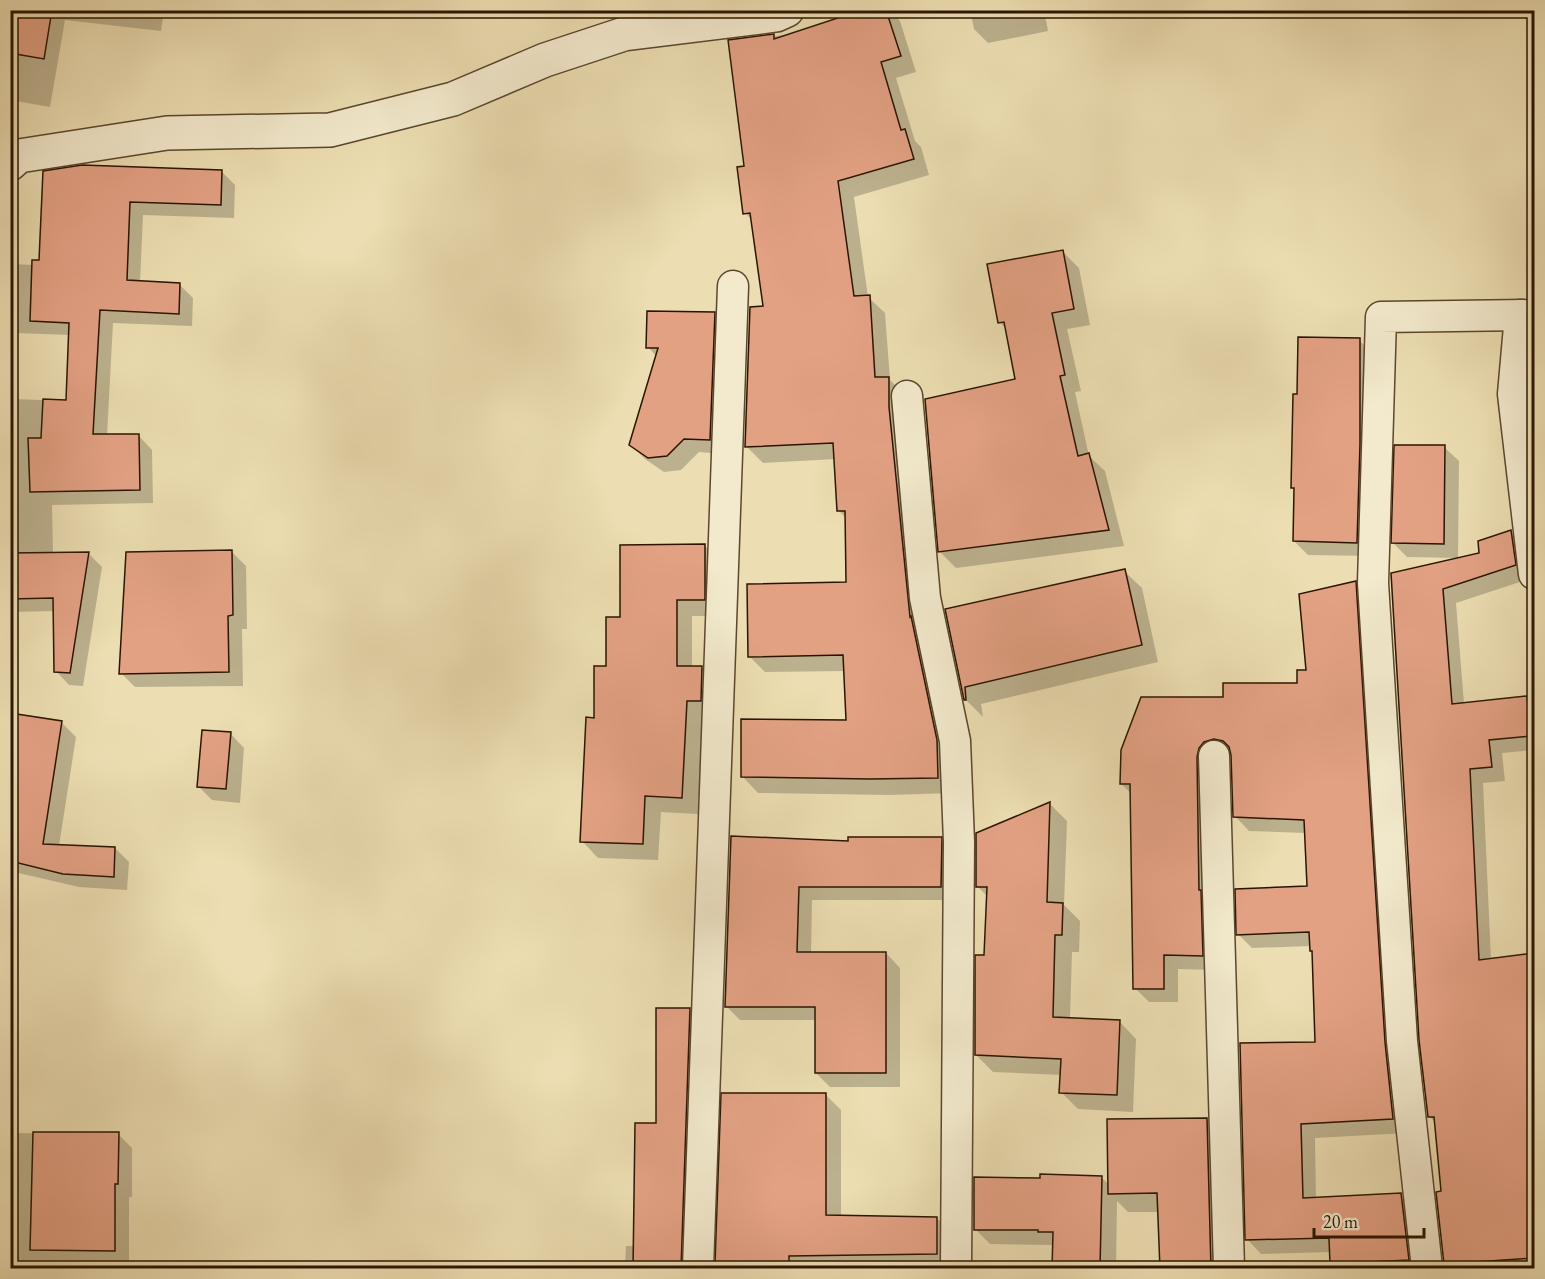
<svg xmlns="http://www.w3.org/2000/svg" width="1545" height="1279" font-family="'EB Garamond',serif">
  <rect width="100%" height="100%" fill="#ecdeb2"/>
  <filter id="stains"><feTurbulence type="fractalNoise" baseFrequency=".00333" numOctaves="4"/><feColorMatrix values="0 0 0 0 .2 0 0 0 0 .09 0 0 0 0 .02 0 0 0 .5 -.17"/></filter>
  <radialGradient id="worn" r=".72"><stop offset=".6" stop-color="#630" stop-opacity="0"/><stop offset="1" stop-color="#630" stop-opacity=".3"/></radialGradient>
  <g fill="#0003" fill-rule="evenodd">
    <polygon points="10,10 164,10 161,31 65,20 50,107 10,100"/>
    <polygon points="653,10 693,10 659,17"/>
    <polygon points="867,10 889,10 900,21 916,72 896,78 915,141 921,147 929,175 854,197 868,297 885,313 890,380 905,395 954,793 887,795 758,793 742,776 847,721 845,671 765,672 749,656 847,584 847,519 838,510 836,459 763,463 747,447 765,307 753,221 745,213 745,167 729,41 795,34"/>
    <polygon points="970,10 1044,10 1048,31 988,43 974,29"/>
    <path d="M 221,171 L 235,185 L 234,218 L 143,215 L 140,282 L 179,284 L 193,298 L 192,326 L 113,323 L 107,436 L 139,436 L 152,450 L 153,503 L 52,505 L 53,554 L 88,553 L 102,567 L 83,686 L 69,685 L 56,671 L 55,611 L 10,612 L 10,264 L 34,265 L 40,262 L 44,173 ZM 16,333 L 70,335 L 68,401 L 13,399 Z"/>
    <polygon points="1063,252 1079,268 1090,325 1067,329 1081,391 1075,392 1089,456 1105,471 1124,546 956,568 940,552 1017,380 1007,329 999,322"/>
    <polygon points="714,314 728,328 724,454 699,452 681,470 664,472 645,459 631,445 657,357 648,347"/>
    <polygon points="1359,340 1373,354 1371,556 1308,555 1294,541 1295,490 1293,487 1299,395"/>
    <polygon points="1444,447 1459,461 1458,558 1407,557 1393,543"/>
    <polygon points="1511,532 1525,545 1529,579 1456,603 1464,704 1526,698 1528,700 1534,699 1534,750 1502,753 1505,781 1483,783 1491,960 1534,954 1534,1268 1451,1268 1445,1263 1442,1193 1436,1123 1429,1116 1392,583 1481,554"/>
    <polygon points="705,546 721,562 720,616 692,616 692,667 702,668 718,684 703,717 698,814 661,812 658,860 598,858 582,841 595,719 607,667 622,618"/>
    <polygon points="232,552 246,566 247,629 242,629 243,686 135,687 121,673"/>
    <polygon points="1124,571 1142,588 1158,662 981,704 983,717 965,699 947,610"/>
    <polygon points="1355,583 1369,597 1407,1133 1315,1138 1316,1199 1401,1195 1415,1209 1421,1268 1332,1268 1331,1252 1261,1254 1247,1239 1317,1043 1314,953 1311,951 1311,946 1252,948 1238,934 1309,888 1306,833 1249,831 1235,816 1232,753 1220,755 1216,970 1178,969 1178,1002 1149,1002 1135,988 1132,794 1121,784 1225,698 1299,684 1308,671"/>
    <polygon points="10,715 62,723 76,737 59,846 115,848 129,862 127,890 79,887 10,871"/>
    <polygon points="230,733 244,748 240,803 212,800 198,786"/>
    <polygon points="1050,804 1067,821 1064,905 1080,921 1079,952 1072,952 1070,1019 1119,1021 1136,1039 1133,1112 1078,1109 1061,1092 1062,1075 993,1072 976,1055 985,956 988,897 977,886 977,834"/>
    <polygon points="732,838 850,842 941,839 955,853 955,900 812,900 811,953 886,953 900,968 900,1087 830,1087 816,1073 816,1020 740,1020 726,1006"/>
    <polygon points="689,1010 705,1025 696,1268 625,1268 626,1246 635,1246 658,1125"/>
    <polygon points="723,1095 826,1095 841,1110 841,1217 937,1218 952,1234 952,1268 717,1268"/>
    <polygon points="1207,1120 1226,1139 1229,1268 1161,1268 1159,1212 1128,1212 1117,1201 1116,1268 1053,1268 1054,1245 990,1244 975,1229 1101,1177 1109,1185"/>
    <polygon points="10,1133 118,1134 132,1148 132,1197 129,1197 129,1268 10,1268"/>
  </g>
  <g fill="#e3a184" stroke="#2b1500" stroke-width="1.5">
    <polygon points="10,10 52,10 44,59 10,53"/>
    <polygon points="862,10 886,10 901,56 881,62 901,130 905,129 914,159 838,181 854,296 870,295 875,377 889,377 889,407 910,617 911,616 937,740 938,778 870,779 741,777 741,719 846,720 843,655 748,657 747,584 846,582 845,511 837,511 833,443 745,447 750,307 763,306 750,213 743,214 737,167 744,166 728,40 774,34 774,39"/>
    <polygon points="82,165 222,170 221,205 130,202 127,280 180,283 179,314 100,310 93,434 139,434 140,490 30,492 28,438 41,438 43,399 66,400 69,323 30,321 32,260 39,260 43,171"/>
    <polygon points="1063,250 1074,309 1052,313 1065,375 1060,376 1078,456 1089,453 1109,530 938,552 925,399 1015,379 1004,322 998,323 987,264"/>
    <polygon points="647,311 715,312 710,440 684,439 667,456 648,458 629,445 658,348 646,348"/>
    <polygon points="1298,337 1360,338 1360,444 1357,543 1293,541 1294,488 1291,488 1293,394 1297,394"/>
    <polygon points="1394,445 1445,445 1444,544 1391,543"/>
    <polygon points="1511,530 1516,565 1443,589 1452,704 1527,696 1531,736 1489,740 1492,767 1470,769 1479,960 1534,953 1534,1258 1444,1264 1436,1192 1441,1191 1434,1117 1428,1117 1419,1040 1391,573 1479,553 1478,541"/>
    <polygon points="705,544 705,600 677,600 677,666 702,666 701,701 687,701 682,798 645,796 643,844 580,842 586,717 594,718 594,666 606,666 606,617 620,617 620,545"/>
    <polygon points="232,550 233,615 228,616 229,672 119,674 126,552"/>
    <polygon points="89,552 70,673 54,672 53,598 10,599 10,553"/>
    <polygon points="1125,569 1142,645 965,687 966,700 964,700 945,609"/>
    <polygon points="1356,581 1385,1042 1393,1119 1301,1124 1303,1198 1401,1193 1409,1260 1330,1264 1329,1238 1245,1240 1240,1043 1315,1042 1312,951 1310,951 1309,932 1236,935 1235,889 1307,886 1304,820 1233,817 1231,755 1229,747 1223,741 1214,739 1204,742 1199,748 1197,757 1199,890 1201,890 1203,956 1164,955 1164,989 1133,989 1130,784 1120,784 1121,750 1141,697 1223,697 1223,683 1297,683 1297,670 1306,670 1299,594"/>
    <polygon points="10,713 62,721 43,844 115,847 114,877 63,874 10,861"/>
    <polygon points="202,730 231,732 226,789 197,787"/>
    <polygon points="1050,802 1047,902 1063,903 1062,935 1055,935 1053,1017 1120,1020 1117,1095 1059,1093 1061,1059 975,1055 975,955 984,955 987,887 976,887 976,833"/>
    <polygon points="731,836 848,841 848,837 942,837 941,887 799,887 797,952 886,952 886,1073 815,1073 815,1007 725,1007"/>
    <polygon points="656,1008 690,1008 681,1269 633,1269 635,1123 656,1123"/>
    <polygon points="721,1093 826,1093 826,1215 937,1217 937,1254 789,1256 789,1262 715,1263"/>
    <polygon points="1207,1118 1211,1269 1160,1269 1157,1193 1108,1194 1107,1119"/>
    <polygon points="33,1132 119,1132 118,1184 115,1184 115,1251 30,1250"/>
    <polygon points="1040,1174 1102,1176 1100,1269 1052,1269 1053,1232 1038,1232 1038,1230 974,1230 974,1177 1040,1178"/>
  </g>
  <g fill="none" stroke-linecap="round" stroke-linejoin="round">
    <g stroke="#5b472c" stroke-width="33">
      <g id="minor">
        <polyline points="1520,315 1513,394 1534,574"/>
        <polyline points="907,396 925,598 955,741 959,842 956,1268"/>
        <polyline points="1214,756 1229,1268"/>
        <polyline points="698,1268 733,286"/>
        <polyline points="1427,1268 1402,1041 1373,583 1381,317 1534,315"/>
      </g>
    </g>
    <g stroke="#5b472c" stroke-width="36">
      <polyline id="tertiary" points="10,164 19,156 167,133 330,130 453,99 545,60 624,34 776,15 787,10"/>
    </g>
    <use href="#minor" stroke="#f3eacd" stroke-width="30"/>
    <use href="#tertiary" stroke="#f3eacd" stroke-width="33"/>
  </g>
  <rect width="1545" height="1279" fill="none" stroke="#ecdeb2" stroke-width="36"/>
  <rect x="12" y="12" width="1521" height="1255" fill="none" stroke="#2b1500" stroke-width="3"/>
  <rect x="18" y="18" width="1509" height="1243" fill="none" stroke="#2b1500" stroke-width="1.5"/>
  <path d="M1314 1228v9h110v-9" fill="none" stroke="#2b1500" stroke-width="3"/>
  <text x="1323" y="1228" font-size="18" fill="#2b1500" stroke="#f3eacd" stroke-width="4.5" paint-order="stroke">20 m</text>
  <rect width="100%" height="100%" filter="url(#stains)"/>
  <rect width="100%" height="100%" fill="url(#worn)"/>
</svg>
